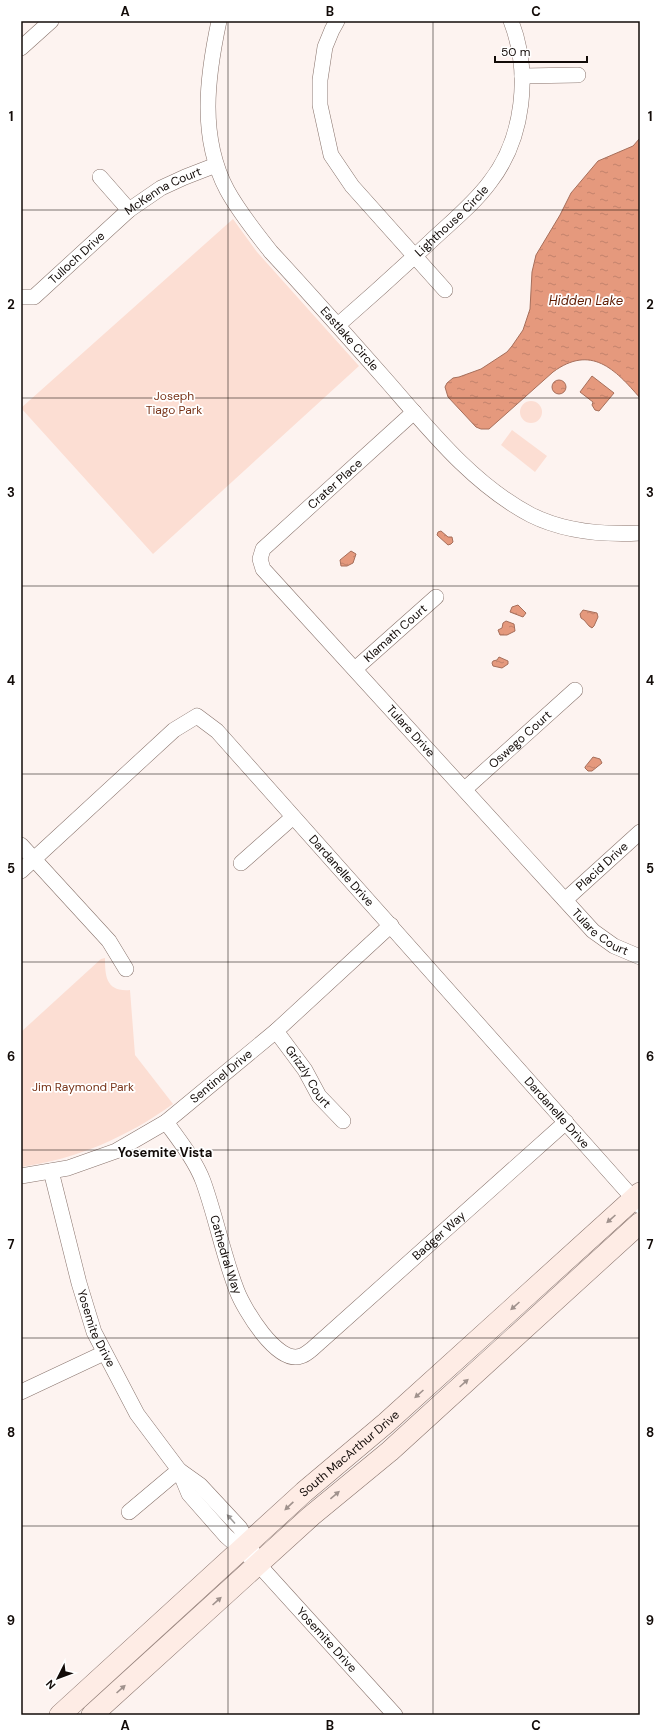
<svg xmlns="http://www.w3.org/2000/svg" width="661" height="1736" font-family="'DM Sans',sans-serif">
  <defs>
    <pattern id="water-ripples" width="26" height="14" patternUnits="userSpaceOnUse"><rect width="26" height="14" fill="#e5997d"/><path d="M2 4q2-2 4 0t4 0M15 11q2-2 4 0t4 0" fill="none" stroke="#c3826b"/></pattern>
  </defs>
  <rect width="100%" height="100%" fill="#fdf3f0"/>
  <g fill="#fcded3">
    <polygon points="233,219 257,252 359,366 153,554 21,408"/>
    <circle cx="531" cy="412" r="11"/>
    <polygon points="512,430 547,456 535,472 501,445"/>
    <path d="M 105,958 C 105,976 106,992 130,990 L 135,1055 L 173,1104 C 127,1137 77,1159 21,1167 L 21,1032 L 101,959 Z"/>
  </g>
  <g fill="url(#water-ripples)" stroke="#a66e5a">
    <path d="M 640,138 L 640,398 C 615,369 591,344 553,372 L 489,429 L 481,429 L 476,427 L 448,397 L 445,387 L 447,383 L 453,378 L 459,377 L 481,369 L 507,352 L 512,346 L 523,330 L 530,309 L 532,272 L 536,255 L 560,215 L 571,193 L 598,161 L 633,146 Z"/>
    <polygon points="592,376 614,393 599,411 595,410 592,405 593,402 580,392"/>
    <circle cx="559" cy="387" r="7"/>
    <polygon points="441,531 448,537 452,537 453,542 451,544 448,545 437,535 438,532"/>
    <polygon points="351,551 356,554 353,563 347,566 341,566 340,560"/>
    <polygon points="518,605 526,613 523,617 510,612 512,607"/>
    <path d="M 583,610 L 597,613 L 598,617 L 594,626 L 592,628 C 587,626 586,620 581,618 L 580,614 Z"/>
    <polygon points="506,621 514,624 515,631 507,635 500,635 498,630 502,628 503,623"/>
    <polygon points="499,657 508,661 508,664 502,668 493,666 492,663 493,661 497,660"/>
    <polygon points="593,757 600,759 602,763 592,771 588,771 585,768 585,767"/>
  </g>
  <g fill="none" stroke-linecap="round" stroke-linejoin="round">
    <g stroke="#88736c" stroke-width="16">
      <g id="street">
        <path id="s1" d="M 219,21 C 207,77 199,137 227,190 C 239,212 256,233 271,252 C 310,294 348,337 386,380 C 429,429 472,484 531,515 C 565,532 603,535 640,533"/>
        <polyline points="337,21 332,30 325,47 320,80 320,105 331,155 352,186 445,290"/>
        <polyline points="21,48 51,21"/>
        <polyline points="522,76 578,75"/>
        <polyline points="100,177 129,210"/>
        <path id="s2" d="M 21,297 L 34,297 L 129,210 L 161,188 L 185,177 L 216,165"/>
        <path id="s3" d="M 338,325 C 369,298 400,270 430,242 C 450,223 473,205 490,182 C 524,138 531,73 511,21"/>
        <path id="s4" d="M 414,412 L 263,549 L 260,559 L 263,569 L 593,931 L 614,946 L 640,957"/>
        <path id="s5" d="M 355,669 L 436,597"/>
        <path id="s6" d="M 465,789 L 575,690"/>
        <polyline points="21,845 109,941 126,969"/>
        <polyline points="241,863 293,817"/>
        <path id="s7" d="M 21,871 L 174,730 L 197,716 L 217,731 L 640,1206"/>
        <path id="s8" d="M 565,900 L 640,832"/>
        <path id="s9" d="M 276,1031 L 305,1070 L 319,1096 L 343,1121"/>
        <path id="s10" d="M 166,1122 C 179,1140 195,1160 203,1181 C 216,1217 223,1255 237,1291 C 244,1309 277,1365 301,1356 C 305,1355 308,1352 311,1350 L 566,1122"/>
        <path id="s11" d="M 51,1171 L 79,1283 L 94,1332 L 137,1414 L 179,1470 L 189,1494 L 226,1536 L 258,1564 L 395,1715"/>
        <path id="s12" d="M 21,1176 L 68,1168 L 116,1151 L 166,1122 L 276,1031 L 391,925"/>
        <polyline points="21,1392 104,1353"/>
        <polyline points="179,1470 200,1485 240,1528 252,1550"/>
        <polyline points="129,1512 179,1470"/>
      </g>
    </g>
    <g stroke="#88736c" stroke-width="22">
      <g id="secondary">
        <path id="s13" d="M 60,1715 L 304,1492 L 386,1423 L 640,1193"/>
        <polyline points="92,1715 311,1516 390,1451 640,1223"/>
      </g>
    </g>
    <use href="#street" stroke="#fff" stroke-width="15"/>
    <use href="#secondary" stroke="#feece5" stroke-width="21"/>
  </g>
  <defs><path id="oneway-solid" d="M-6-.8H1V-3.2L6.5 0L1 3.2V.8H-6Z"/></defs>
  <g fill="#a0928d">
    <use href="#oneway-solid" transform="translate(611 1219) rotate(138)"/>
    <use href="#oneway-solid" transform="translate(515 1306) rotate(138)"/>
    <use href="#oneway-solid" transform="translate(464 1383) rotate(-42)"/>
    <use href="#oneway-solid" transform="translate(419 1394) rotate(138)"/>
    <use href="#oneway-solid" transform="translate(335 1495) rotate(-40)"/>
    <use href="#oneway-solid" transform="translate(289 1506) rotate(137)"/>
    <use href="#oneway-solid" transform="translate(217 1601) rotate(-42)"/>
    <use href="#oneway-solid" transform="translate(121 1689) rotate(-42)"/>
  </g>
  <use fill="#a09d9c" href="#oneway-solid" transform="translate(231 1519) rotate(-132)"/>
  <path fill="none" stroke="#120b08" stroke-width="1" stroke-opacity="0.55" d="M 228,21 L 228,1715M 433,21 L 433,1715M 21,210 L 640,210M 21,398 L 640,398M 21,586 L 640,586M 21,774 L 640,774M 21,962 L 640,962M 21,1150 L 640,1150M 21,1338 L 640,1338M 21,1526 L 640,1526"/>
  <g text-anchor="middle" stroke-width="3.5" stroke-linejoin="round" paint-order="stroke">
    <g font-size="12" fill="#120b08" stroke="#fff">
      <text dy="4" stroke="none"><textPath href="#s2" startOffset="181">McKenna Court</textPath></text>
      <text dy="4" stroke="none"><textPath href="#s3" startOffset="154">Lighthouse Circle</textPath></text>
      <text dy="4" stroke="none"><textPath href="#s2" startOffset="71">Tulloch Drive</textPath></text>
      <text dy="4" stroke="none"><textPath href="#s1" startOffset="366">Eastlake Circle</textPath></text>
      <text transform="translate(335 484) rotate(-42)" y="4">Crater Place</text>
      <text dy="4" stroke="none"><textPath href="#s5" startOffset="54">Klamath Court</textPath></text>
      <text dy="4" stroke="none"><textPath href="#s4" startOffset="444">Tulare Drive</textPath></text>
      <text dy="4" stroke="none"><textPath href="#s6" startOffset="74">Oswego Court</textPath></text>
      <text dy="4" stroke="none"><textPath href="#s8" startOffset="50">Placid Drive</textPath></text>
      <text dy="4" stroke="none"><textPath href="#s7" startOffset="447">Dardanelle Drive</textPath></text>
      <text dy="4" stroke="none"><textPath href="#s4" startOffset="721">Tulare Court</textPath></text>
      <text dy="4" stroke="none"><textPath href="#s9" startOffset="56">Grizzly Court</textPath></text>
      <text dy="4" stroke="none"><textPath href="#s12" startOffset="228">Sentinel Drive</textPath></text>
      <text dy="4" stroke="none"><textPath href="#s7" startOffset="771">Dardanelle Drive</textPath></text>
      <text dy="4" stroke="none"><textPath href="#s10" startOffset="465">Badger Way</textPath></text>
      <text dy="4" stroke="none"><textPath href="#s10" startOffset="147">Cathedral Way</textPath></text>
      <text dy="4" stroke="none"><textPath href="#s11" startOffset="164">Yosemite Drive</textPath></text>
      <text dy="4" stroke="none"><textPath href="#s13" startOffset="390">South MacArthur Drive</textPath></text>
      <text dy="4" stroke="none"><textPath href="#s11" startOffset="556">Yosemite Drive</textPath></text>
    </g>
    <g font-size="12" fill="#783318" stroke="#fff">
      <text x="174" y="400">Joseph<tspan x="174" dy="14">Tiago Park</tspan></text>
      <text x="83" y="1091">Jim Raymond Park</text>
    </g>
    <g font-size="13" font-style="italic" fill="#5d1a00" stroke="#fff">
      <text x="586" y="305">Hidden Lake</text>
    </g>
    <g font-size="13" font-weight="bold" fill="#120b08" stroke="#fff">
      <text x="165" y="1157">Yosemite Vista</text>
    </g>
  </g>
  <rect width="661" height="1736" fill="none" stroke="#ffffff" stroke-width="44"/>
  <g transform="translate(58 1678) rotate(228)" stroke="#ffffff" stroke-width="3" paint-order="stroke">
  <path d="M0-3L7 15L0 10L-7 15Z" fill="#120b08"/>
  <text y="-6" font-size="11" font-weight="bold" text-anchor="middle" fill="#120b08">N</text>
  </g>
  <path d="M495 56v6h92v-6" fill="none" stroke="#120b08" stroke-width="2"/>
  <text x="501" y="56" font-size="12" fill="#120b08" stroke="#ffffff" stroke-width="3" paint-order="stroke">50 m</text>
  <rect x="22" y="22" width="617" height="1692" fill="none" stroke="#120b08" stroke-width="1.5"/>
  <g font-size="13" text-anchor="middle" font-weight="bold" fill="#120b08">
    <text x="125" y="16">A</text>
    <text x="330" y="16">B</text>
    <text x="536" y="16">C</text>
    <text x="11" y="121">1</text>
    <text x="650" y="121">1</text>
    <text x="11" y="309">2</text>
    <text x="650" y="309">2</text>
    <text x="11" y="497">3</text>
    <text x="650" y="497">3</text>
    <text x="11" y="685">4</text>
    <text x="650" y="685">4</text>
    <text x="11" y="873">5</text>
    <text x="650" y="873">5</text>
    <text x="11" y="1061">6</text>
    <text x="650" y="1061">6</text>
    <text x="11" y="1249">7</text>
    <text x="650" y="1249">7</text>
    <text x="11" y="1437">8</text>
    <text x="650" y="1437">8</text>
    <text x="11" y="1625">9</text>
    <text x="650" y="1625">9</text>
    <text x="125" y="1730">A</text>
    <text x="330" y="1730">B</text>
    <text x="536" y="1730">C</text>
  </g>
</svg>
